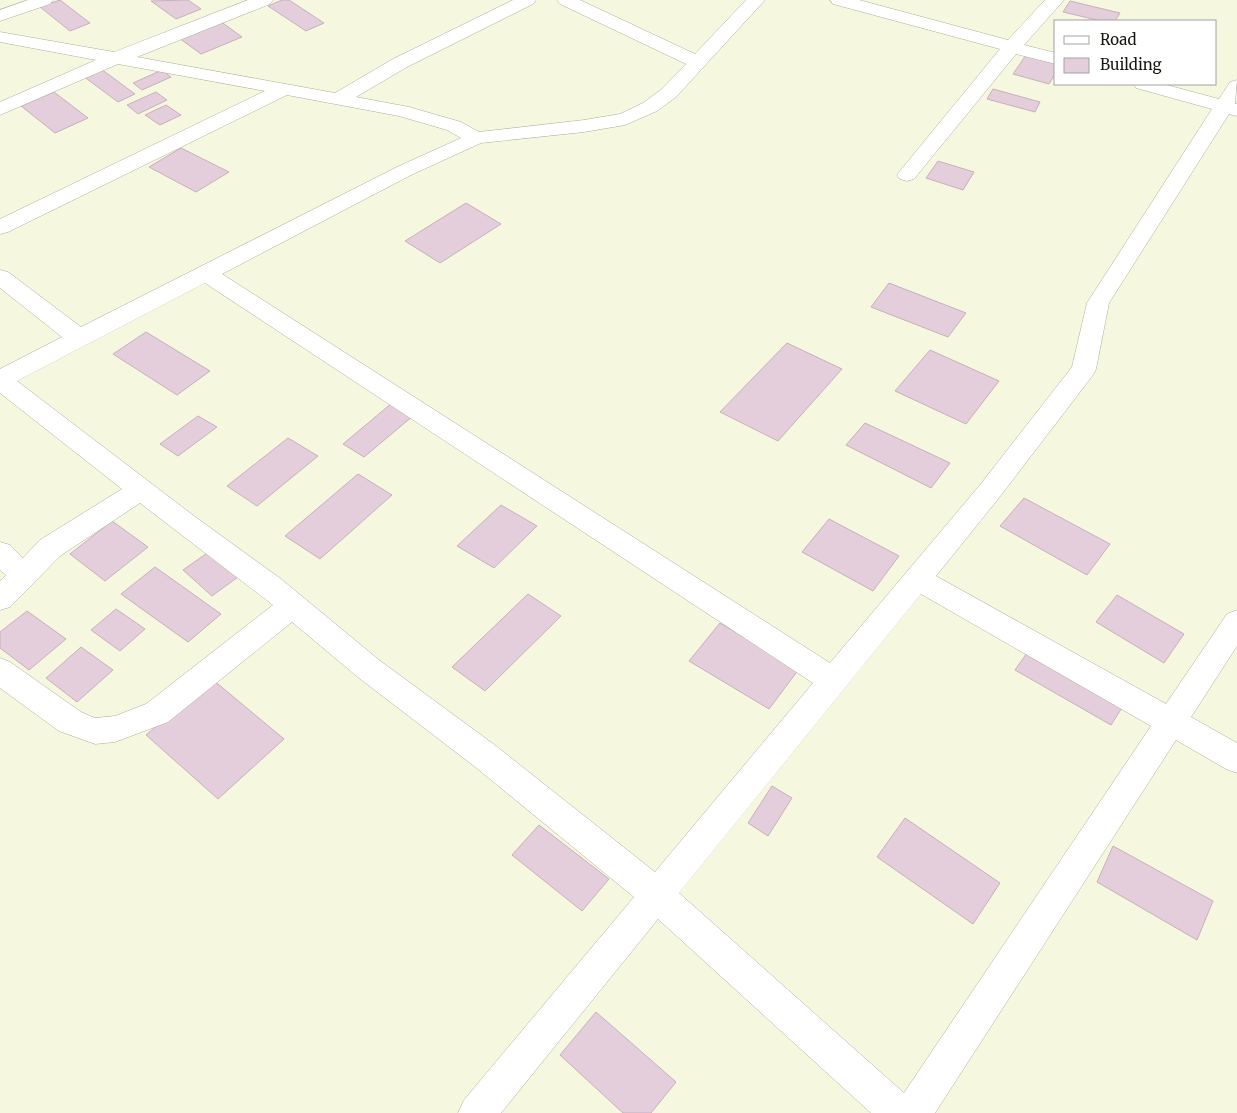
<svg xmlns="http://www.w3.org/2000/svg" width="1237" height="1113" font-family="Merriweather,serif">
  <rect width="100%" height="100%" fill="#f5f7df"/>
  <g fill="#e5cedb" stroke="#c6b0bd">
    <polygon points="60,0 90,23 70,31 40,7"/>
    <polygon points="188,0 201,9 176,19 151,1"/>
    <polygon points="282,0 289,0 324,23 306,31 268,6"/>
    <polygon points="1070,1 1120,13 1115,21 1101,21 1063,12"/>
    <polygon points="220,21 242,37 201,54 179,38"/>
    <polygon points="1026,55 1056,63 1056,72 1049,84 1013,74"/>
    <polygon points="101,69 135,94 118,102 83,76"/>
    <polygon points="162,70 171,77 142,90 133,83"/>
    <polygon points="993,89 1040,102 1035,112 987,99"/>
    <polygon points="54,92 88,118 55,133 21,106"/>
    <polygon points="156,92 167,100 138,114 127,105"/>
    <polygon points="166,105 181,115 160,125 145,115"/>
    <polygon points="181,148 229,172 196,192 149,167"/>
    <polygon points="938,161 974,172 963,190 926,178"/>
    <polygon points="466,203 501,224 440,263 405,241"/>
    <polygon points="889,283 966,313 948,337 871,307"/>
    <polygon points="146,332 210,371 177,395 113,354"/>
    <polygon points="787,343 842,369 778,441 720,412"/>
    <polygon points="930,350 999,381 966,424 895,391"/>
    <polygon points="392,403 413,416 364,457 343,444"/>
    <polygon points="198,416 217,427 178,456 160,444"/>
    <polygon points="865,423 950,463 931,488 846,445"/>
    <polygon points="288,438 318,456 257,506 227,486"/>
    <polygon points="358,474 392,495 320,559 285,536"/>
    <polygon points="1024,498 1110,544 1087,575 1000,526"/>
    <polygon points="501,505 537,526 494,568 457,546"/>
    <polygon points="829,519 899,556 873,591 802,552"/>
    <polygon points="112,521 148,547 105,581 70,554"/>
    <polygon points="213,549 242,574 212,596 183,570"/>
    <polygon points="155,567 221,614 188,642 121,594"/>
    <polygon points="528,594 561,616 485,691 452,667"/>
    <polygon points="1117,595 1184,634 1164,663 1096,622"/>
    <polygon points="116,609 145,629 120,651 91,630"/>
    <polygon points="27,611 66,639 29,670 0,648 0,632"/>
    <polygon points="720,623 799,669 769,709 689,661"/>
    <polygon points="81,647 113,670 77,702 46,678"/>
    <polygon points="1031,647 1127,700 1111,725 1015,670"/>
    <polygon points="212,679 284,739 218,799 146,735"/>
    <polygon points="772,786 792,798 768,836 748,823"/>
    <polygon points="905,818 1000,883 973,924 877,857"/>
    <polygon points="539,825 609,879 582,911 512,855"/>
    <polygon points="1113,846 1213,901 1197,940 1097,882"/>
    <polygon points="596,1012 676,1082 651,1113 623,1113 560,1055"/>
  </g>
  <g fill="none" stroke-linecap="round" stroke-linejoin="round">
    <g stroke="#adae98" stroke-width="1">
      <g id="minor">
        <polygon points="28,0 53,0 50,4 0,21 0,10"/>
        <path d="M 248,0 L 273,0 L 270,4 L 137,57 L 335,93 L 393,59 L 513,0 L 536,0 L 533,4 L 407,67 L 356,97 L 409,107 L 461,122 L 479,132 L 584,120 L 620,114 L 643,103 L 662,89 L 686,64 L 560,4 L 557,0 L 580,0 L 695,54 L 746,0 L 765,0 L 676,97 L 657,111 L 625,125 L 584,132 L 481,143 L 411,175 L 222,274 L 830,663 L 980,485 L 1072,367 L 1087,303 L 1212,109 L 1136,88 L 1134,84 L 1163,84 L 1219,99 L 1230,82 L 1237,80 L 1235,104 L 1237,104 L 1237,116 L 1229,114 L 1109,303 L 1096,369 L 1093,375 L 998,499 L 936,576 L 1166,704 L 1227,614 L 1237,610 L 1237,646 L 1191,717 L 1237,743 L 1237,773 L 1226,769 L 1176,740 L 935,1113 L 871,1113 L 658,919 L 501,1113 L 458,1113 L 464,1100 L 634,897 L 474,766 L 359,678 L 292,622 L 168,722 L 115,742 L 95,744 L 59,731 L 0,688 L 0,658 L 10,662 L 81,712 L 95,718 L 115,716 L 146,704 L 273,605 L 140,503 L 60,556 L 10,607 L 0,610 L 0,581 L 6,575 L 0,570 L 0,542 L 10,545 L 23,558 L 40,540 L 122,489 L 0,393 L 0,369 L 62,337 L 0,288 L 0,270 L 8,272 L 81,327 L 397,167 L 461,138 L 447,130 L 399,116 L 287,95 L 8,232 L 0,234 L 0,219 L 265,91 L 118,64 L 0,115 L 0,102 L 96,60 L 0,42 L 0,32 L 114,52 ZM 205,283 L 813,683 L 655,872 L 496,746 L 379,660 L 281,579 L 194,516 L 17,381 ZM 921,594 L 1151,726 L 904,1093 L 679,893 Z"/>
        <polygon points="830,0 859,0 1008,40 1045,0 1064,0 1024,45 1056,53 1056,64 1016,54 914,179 907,181 900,179 897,175 900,171 1000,49 833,4"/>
      </g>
    </g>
    <use href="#minor" fill="#fff" fill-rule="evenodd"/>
  </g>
  <rect x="1054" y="20" width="162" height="65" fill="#ffffff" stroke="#a2a29f"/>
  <rect x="1064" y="36" width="25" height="8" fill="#ffffff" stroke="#a2a29f"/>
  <text x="1100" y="45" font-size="15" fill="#16170f">Road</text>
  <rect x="1064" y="58" width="25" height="15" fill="#e5cedb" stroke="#a2a29f"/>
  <text x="1100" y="70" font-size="15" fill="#16170f">Building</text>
</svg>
